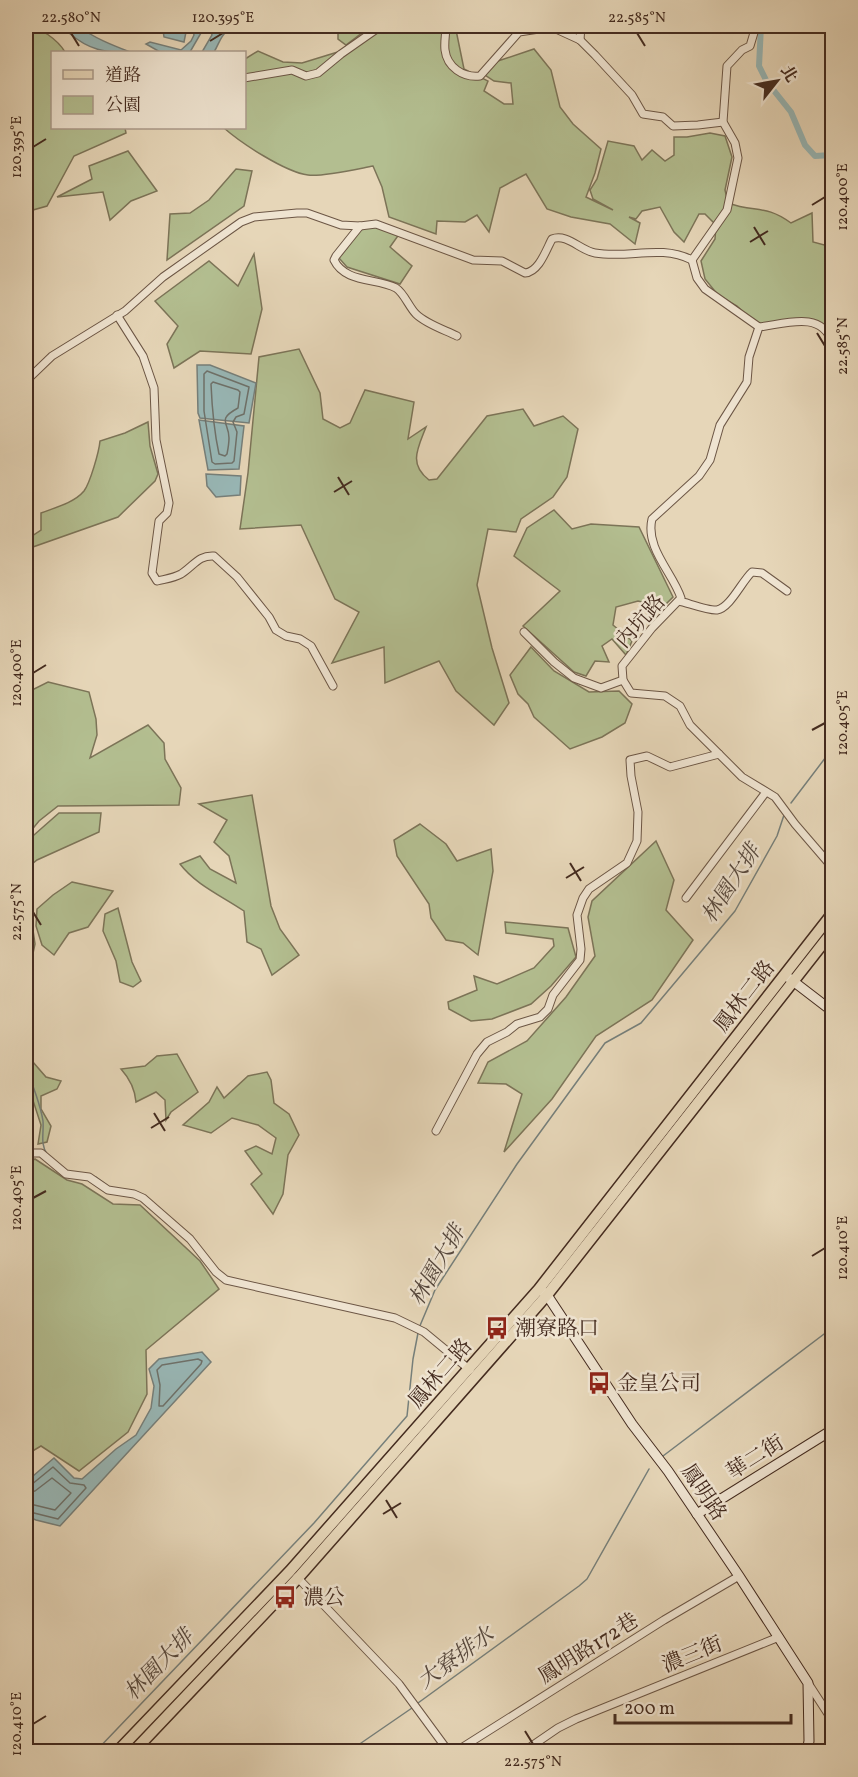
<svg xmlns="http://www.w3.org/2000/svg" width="858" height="1777" font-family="Vollkorn,'Noto Serif TC',serif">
  <rect width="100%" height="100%" fill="#e6d6b8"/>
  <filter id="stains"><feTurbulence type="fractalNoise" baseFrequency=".00333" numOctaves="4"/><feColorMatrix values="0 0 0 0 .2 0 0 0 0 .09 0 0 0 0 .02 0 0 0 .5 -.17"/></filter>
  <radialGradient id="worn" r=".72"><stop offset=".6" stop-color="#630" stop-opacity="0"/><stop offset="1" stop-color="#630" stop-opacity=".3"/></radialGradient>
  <g fill="#b3be90" stroke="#7c7458" stroke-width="1.5">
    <path d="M 26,26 C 39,26 58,40 65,52 L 52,52 L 52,128 L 125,128 L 126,133 L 74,156 L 47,206 L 26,212 Z"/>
    <polygon points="338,26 371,26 346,45 338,39"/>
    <path d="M 377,26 L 451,26 L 456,30 L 464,69 L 488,81 L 484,91 L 504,104 L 513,104 L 511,83 L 494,81 L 485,75 L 498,61 L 534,49 L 551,70 L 560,107 L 573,124 L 601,149 L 595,173 L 586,197 L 613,210 L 593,199 L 590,190 L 597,179 L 608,141 L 634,146 L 642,160 L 652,150 L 665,161 L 674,155 L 674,137 L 687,137 L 710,133 L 725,136 L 732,157 L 725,190 L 728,203 C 755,213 765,204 791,223 L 812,213 L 813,242 L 832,247 L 832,339 L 816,326 L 794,323 L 759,327 L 737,306 L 718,295 L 705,279 L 701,261 L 715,239 L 716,225 L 705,214 L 699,214 L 684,242 L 674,232 L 660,207 L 642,211 L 636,219 L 629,217 L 640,223 L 635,244 L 610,224 L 571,217 L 547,209 L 526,174 L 500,188 L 489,232 L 477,215 L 465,222 L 437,221 L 436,234 L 389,217 L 382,187 L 373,166 C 357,169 322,177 308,175 C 285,172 241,143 224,128 L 244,128 L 245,59 L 258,51 L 283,62 L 302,63 L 354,47 Z"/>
    <polygon points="128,151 157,191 131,201 110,220 103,192 57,197 92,179 89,166"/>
    <polygon points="236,169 252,171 244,206 167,260 170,214 190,213 209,200"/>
    <polygon points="376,226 400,233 390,247 412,266 400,284 347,267 339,258 361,229"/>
    <polygon points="254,254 262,309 251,354 200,351 174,368 167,344 178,326 155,301 209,261 238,286"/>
    <path d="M 299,349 L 320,393 L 323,419 L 340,428 L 350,423 L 365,390 L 414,402 L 408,439 L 426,427 C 418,448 408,464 429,480 L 437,479 L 487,416 L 523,409 L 534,426 L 563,416 L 578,429 L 567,477 L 553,497 L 521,519 L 516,532 L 488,529 L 477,585 L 492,648 L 509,703 L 494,725 L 456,691 L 439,661 L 385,683 L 384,647 L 332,663 L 359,612 L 335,599 L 301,525 L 240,529 L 248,473 L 259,357 Z"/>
    <path d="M 148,422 L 150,446 L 158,474 L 155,481 L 118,517 L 30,548 L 26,540 L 41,530 L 41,513 C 54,508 74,503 84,491 C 90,483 99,452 100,441 L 125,433 Z"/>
    <polygon points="554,510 572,529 591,524 639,527 673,597 663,607 638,601 616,607 613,625 632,641 626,655 612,639 602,646 609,662 595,661 586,676 574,672 523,626 560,591 514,556 527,528"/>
    <polygon points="531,647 554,671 589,692 619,691 632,704 625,723 602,737 570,749 534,717 528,704 518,694 510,675"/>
    <polygon points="48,682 89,692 96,719 97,735 90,758 148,725 164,743 165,759 181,788 179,805 58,806 39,821 26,837 26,693"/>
    <path d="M 252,795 L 271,906 L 280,929 L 299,955 L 272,975 L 261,949 L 247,942 L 244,911 C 222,896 196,885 180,864 L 200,856 L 210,869 L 236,883 L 229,856 L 214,842 L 227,820 L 199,804 Z"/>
    <polygon points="59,813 101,813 99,832 37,860 26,869 26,842"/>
    <polygon points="420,824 446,844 457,861 491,849 493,871 478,955 463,943 446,940 431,918 429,904 397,856 394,840"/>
    <polygon points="656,841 674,880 666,910 693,940 652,1000 596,1036 552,1099 504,1152 522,1094 506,1084 478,1083 488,1062 527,1041 566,997 595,956 588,917 592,901"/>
    <polygon points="26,882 35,944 32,958 26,956"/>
    <polygon points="72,882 113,891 88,927 69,933 54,955 42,945 36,926 37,909 53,895"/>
    <polygon points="118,908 132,962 141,981 133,987 120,982 116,961 103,931 105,914"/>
    <polygon points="505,922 568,928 576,957 551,986 531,1004 492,1019 471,1021 449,1009 448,1002 477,990 474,976 497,984 534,968 554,946 553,939 506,933"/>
    <polygon points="26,1054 46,1077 61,1081 57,1089 41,1096 41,1109 51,1126 47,1142 38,1144 41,1125 26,1079"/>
    <path d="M 177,1054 L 198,1092 L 171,1112 L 166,1120 L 165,1100 L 156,1092 L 136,1102 C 135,1089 130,1079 121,1069 L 145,1066 L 157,1056 Z"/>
    <polygon points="267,1072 271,1080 274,1103 289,1114 299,1135 288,1155 283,1194 273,1214 251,1184 262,1174 245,1151 256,1146 272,1154 276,1138 258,1125 232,1118 211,1133 183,1125 209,1102 217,1087 224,1098 248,1076"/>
    <polygon points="35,1159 67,1180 82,1184 113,1204 140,1205 200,1261 219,1289 146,1350 147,1394 128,1432 79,1471 41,1446 26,1455 26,1164"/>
  </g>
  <g fill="#98b7b6" stroke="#767f7a" stroke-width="1.5">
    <path d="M 72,26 L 78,26 C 94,38 112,45 130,52 C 105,53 89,50 69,33 L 69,28 Z"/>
    <polygon points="165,26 185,26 186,32 184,42 164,37 163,30"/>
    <polygon points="192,26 202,26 201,33 190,52 160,52 146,44 150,42 181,50 191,41 194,35"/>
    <path d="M 209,26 L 226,26 L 227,31 C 220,37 219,44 214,52 L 202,52 L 212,35 Z"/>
    <polygon points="197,365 210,365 256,383 249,423 200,418 198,413"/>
    <polygon points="199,420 244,426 239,469 208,470"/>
    <polygon points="206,474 241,476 240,495 216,497 207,486"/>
    <polygon points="202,1352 211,1362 60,1526 36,1520 26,1516 26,1482 54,1458 74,1478 82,1479 116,1449 136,1435 151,1408 154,1386 149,1369 159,1359"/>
  </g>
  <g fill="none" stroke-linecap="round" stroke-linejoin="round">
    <g stroke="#6e716a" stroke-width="1.5">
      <polygon points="207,371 249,387 244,414 236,417 233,422 237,432 234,461 232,463 215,464 212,462 204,411 204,374"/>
      <path d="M 213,382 L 238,390 L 240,392 L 238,408 C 216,420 229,422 229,438 C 229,443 228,449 227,454 L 225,456 L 219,454 C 214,431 212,408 211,384 Z"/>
      <polygon points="198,1359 202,1361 201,1364 163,1406 159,1406 160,1385 157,1370 162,1365"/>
      <polyline points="26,1486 31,1485 53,1467 70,1483 84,1485 86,1488 58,1519 26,1511"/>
      <polyline points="26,1493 35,1491 52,1478 71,1493 55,1510 26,1503"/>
    </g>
    <g stroke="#767f7a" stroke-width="1.5">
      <polyline points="791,803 832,749"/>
      <path d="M 26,1070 C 32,1081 41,1108 43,1121 C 44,1133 40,1144 47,1154"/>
      <polyline points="96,1177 111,1188"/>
      <polyline points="419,1328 435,1290 517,1164 605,1043 641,1023 735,911 777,836 784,815"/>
      <polyline points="663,1456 832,1328"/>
      <polyline points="418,1703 579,1586 587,1579 649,1469"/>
      <polyline points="95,1752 314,1523 407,1416 413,1359 418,1333"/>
      <polyline points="348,1752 412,1708"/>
    </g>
    <polyline stroke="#98b7b6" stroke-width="6" points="761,26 759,66 767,82 791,112 805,145 815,156 832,155"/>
    <g stroke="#6c5645" stroke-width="9">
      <g id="street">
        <path d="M 446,26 C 446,33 444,42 445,50 C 447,67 463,78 480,76 L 519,32 L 539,29 L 556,29 L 580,40 L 595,55 L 632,95 L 643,114 L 663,117 L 673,126 L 698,125 L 723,122"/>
        <polyline points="580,40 581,26"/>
        <polyline points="244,78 292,70 306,76 318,73 341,54 381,26"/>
        <path d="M 360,226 L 336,256 L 334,260 C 345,283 376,278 396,288 C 404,293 409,307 416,314 C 426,324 445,330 457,336"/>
        <polyline points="692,260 727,210 738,158 735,143 723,122 727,66 742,50 750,46 756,26"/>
        <path d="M 692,260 L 697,278 L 705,289 L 759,327 C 785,324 821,310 832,342"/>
        <path d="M 117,315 L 143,356 L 154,388 L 156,440 L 169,503 L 167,513 L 159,521 L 152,573 L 157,581 C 165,579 174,578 181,574 C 194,566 198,555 214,556 L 237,577 L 269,617 L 276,630 L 286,636 L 300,639 L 311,646 L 333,686"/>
        <path d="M 759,327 L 749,357 L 747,382 L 720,425 L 710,460 L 699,476 L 652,519 C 645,548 673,573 681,598 L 652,628 L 622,666 L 623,680 L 631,693 L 665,696 L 680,706 L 690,725 L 742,777 L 775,797 L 795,824 L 832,867"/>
        <path d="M 26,381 L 52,356 L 125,311 L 163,277 L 241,222 L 254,217 L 297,213 L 307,213 L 341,225 L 360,226 L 376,224 L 473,260 L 502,261 L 525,273 C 539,272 546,250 552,239 C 567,233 581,251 595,253 C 630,259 659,244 692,260"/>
        <path d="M 679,601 C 688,603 709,611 717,610 C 730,608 742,581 752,572 L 762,573 L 787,591"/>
        <polyline points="524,632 554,662 574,678 601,688 623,680"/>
        <polyline points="686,898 766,792"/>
        <polyline points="436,1131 477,1054 487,1042 507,1032 517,1024 540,1017 548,1009 553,995 580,960 581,949 577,915 583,898 589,889 627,863 637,841 638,812 631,776 630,760 647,756 670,767 719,754"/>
        <polyline points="26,1156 30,1153 41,1153 66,1174 89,1177 108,1190 134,1194 143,1198 190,1239 216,1272 226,1280 395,1318 424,1332 470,1370"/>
        <polyline points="297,1577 399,1684 449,1752"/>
        <polyline points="808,1683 832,1720"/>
        <polyline points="455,1752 664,1620 739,1576"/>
        <polyline points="523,1752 558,1728 576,1719 779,1637"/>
      </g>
    </g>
    <g stroke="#442b1f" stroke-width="11">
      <g id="secondary">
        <polyline points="789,978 832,1011"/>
        <polyline points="542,1291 547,1295 632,1424 668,1471 739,1576 808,1683 809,1741 807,1752"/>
        <polyline points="697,1514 832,1430"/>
      </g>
    </g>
    <g stroke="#442b1f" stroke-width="13">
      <g id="primary">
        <polyline points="117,1752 290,1571 539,1289 832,914"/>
        <polyline points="133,1752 298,1578 547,1295 832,932"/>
      </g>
    </g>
    <use href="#street" stroke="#efe4d1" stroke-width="7"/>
    <use href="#secondary" stroke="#efe4d1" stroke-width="9"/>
    <use href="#primary" stroke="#e6d6b8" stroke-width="10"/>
  </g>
  <path fill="none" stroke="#442b1f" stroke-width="2" d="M 71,33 L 79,46M 637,33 L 645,46M 210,41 L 223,33M 33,147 L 46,139M 812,205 L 825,197M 754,227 L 765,245M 750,242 L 768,231M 817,333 L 825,346M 338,477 L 349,495M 334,492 L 352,481M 33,673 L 46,665M 812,730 L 825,723M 570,863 L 581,881M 566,878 L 584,867M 33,912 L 41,925M 154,1113 L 165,1131M 151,1128 L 169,1117M 33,1198 L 46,1191M 812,1256 L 825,1248M 386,1500 L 397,1518M 383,1514 L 401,1503M 33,1724 L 46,1716M 525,1731 L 533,1744"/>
  <defs>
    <g id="bus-bare" transform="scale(1.8)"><path d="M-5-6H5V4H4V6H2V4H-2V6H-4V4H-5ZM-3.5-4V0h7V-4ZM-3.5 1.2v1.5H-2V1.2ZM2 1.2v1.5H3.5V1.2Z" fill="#8f2418" stroke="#efe4d1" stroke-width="2.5" paint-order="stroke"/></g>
  </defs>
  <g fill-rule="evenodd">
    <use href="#bus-bare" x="497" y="1328"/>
    <use href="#bus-bare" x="599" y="1383"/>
    <use href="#bus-bare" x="285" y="1597"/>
  </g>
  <g text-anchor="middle" stroke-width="5" stroke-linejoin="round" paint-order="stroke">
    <g font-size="21" fill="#442b1f" stroke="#efe4d1">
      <text transform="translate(640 621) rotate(-49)" y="7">內坑路</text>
      <text transform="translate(744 996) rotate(-52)" y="7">鳳林二路</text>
      <text transform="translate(440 1373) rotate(-49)" y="7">鳳林二路</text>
      <text transform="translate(755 1457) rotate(-32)" y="7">華二街</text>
      <text transform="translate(704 1492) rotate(56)" y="7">鳳明路</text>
      <text transform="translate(588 1648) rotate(-32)" y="7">鳳明路172巷</text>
      <text transform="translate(692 1654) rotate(-22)" y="7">濃三街</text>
    </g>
    <g font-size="21" fill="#442b1f" stroke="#efe4d1" text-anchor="start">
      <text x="515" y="1335">潮寮路口</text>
      <text x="617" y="1390">金皇公司</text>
      <text x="303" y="1604">濃公</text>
    </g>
    <g font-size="22" font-style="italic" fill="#55473d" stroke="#efe4d1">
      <text transform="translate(730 883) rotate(-57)" y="8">林園大排</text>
      <text transform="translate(436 1265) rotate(-60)" y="8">林園大排</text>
      <text transform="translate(455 1657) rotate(-36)" y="8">大寮排水</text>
      <text transform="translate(158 1664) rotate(-46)" y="8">林園大排</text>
    </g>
  </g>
  <rect width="858" height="1777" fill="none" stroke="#e6d6b8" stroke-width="66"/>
  <rect x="51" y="51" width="195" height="78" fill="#efe4d1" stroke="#ab9a8a" stroke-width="1.5"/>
  <rect x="63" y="70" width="30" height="9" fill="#e6d6b8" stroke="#ab9a8a" stroke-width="1.5"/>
  <text x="105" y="81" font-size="18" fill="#442b1f">道路</text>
  <rect x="63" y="96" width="30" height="18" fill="#b3be90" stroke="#ab9a8a" stroke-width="1.5"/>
  <text x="105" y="111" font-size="18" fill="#442b1f">公園</text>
  <g transform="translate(777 81) rotate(59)" stroke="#efe4d1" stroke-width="4.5" paint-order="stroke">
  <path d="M0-4.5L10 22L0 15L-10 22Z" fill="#442b1f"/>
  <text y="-9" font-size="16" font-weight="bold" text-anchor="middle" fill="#442b1f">北</text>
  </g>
  <path d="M615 1714v9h176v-9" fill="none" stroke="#442b1f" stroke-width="3"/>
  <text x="624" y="1714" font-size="18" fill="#442b1f" stroke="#efe4d1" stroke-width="4.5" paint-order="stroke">200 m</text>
  <rect x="33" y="33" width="792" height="1711" fill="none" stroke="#442b1f" stroke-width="2"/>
  <g font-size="15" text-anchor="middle" fill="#442b1f">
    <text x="71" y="22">22.580°N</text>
    <text x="223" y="22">120.395°E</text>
    <text x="637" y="22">22.585°N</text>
    <text transform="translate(16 147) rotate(-90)" y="5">120.395°E</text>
    <text transform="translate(842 197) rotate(-90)" y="5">120.400°E</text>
    <text transform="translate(842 346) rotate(-90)" y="5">22.585°N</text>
    <text transform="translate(16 673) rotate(-90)" y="5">120.400°E</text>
    <text transform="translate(842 723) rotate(-90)" y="5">120.405°E</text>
    <text transform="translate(16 912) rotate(-90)" y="5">22.575°N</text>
    <text transform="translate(16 1198) rotate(-90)" y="5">120.405°E</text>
    <text transform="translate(842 1248) rotate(-90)" y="5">120.410°E</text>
    <text transform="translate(16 1724) rotate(-90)" y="5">120.410°E</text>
    <text x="533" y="1766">22.575°N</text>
  </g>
  <rect width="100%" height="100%" filter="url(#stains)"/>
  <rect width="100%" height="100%" fill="url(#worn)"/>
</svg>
